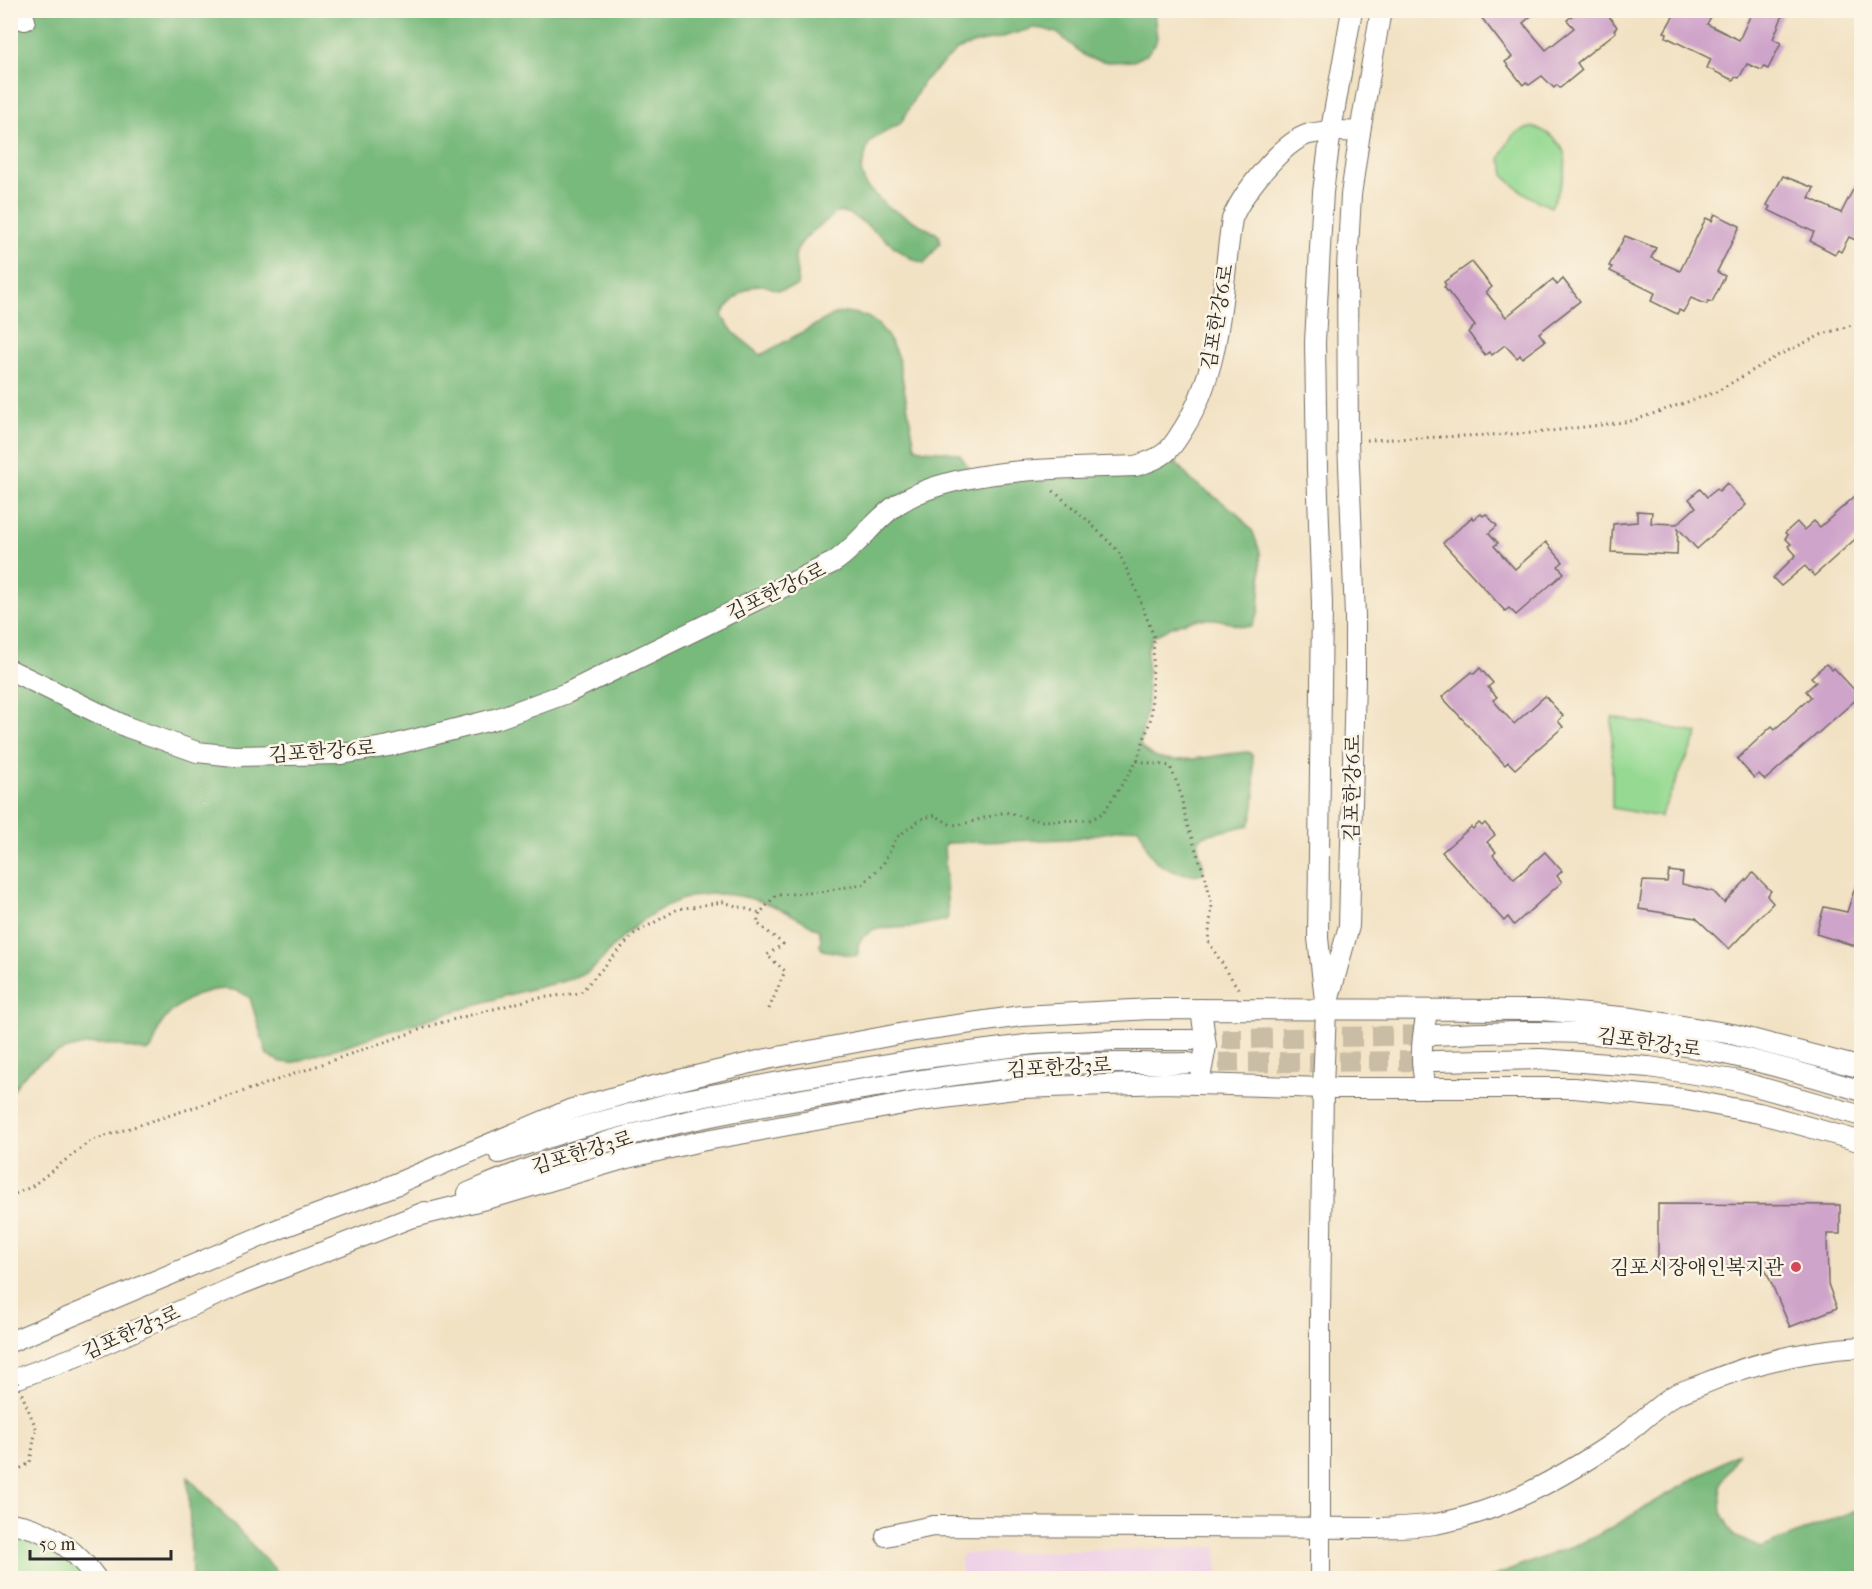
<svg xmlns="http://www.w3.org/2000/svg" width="1872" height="1589" font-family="'IM FELL French Canon','Noto Serif KR',serif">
  <rect width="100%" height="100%" fill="#fcf5e5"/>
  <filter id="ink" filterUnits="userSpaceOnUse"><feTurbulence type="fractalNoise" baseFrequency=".0167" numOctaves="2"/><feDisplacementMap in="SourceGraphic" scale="12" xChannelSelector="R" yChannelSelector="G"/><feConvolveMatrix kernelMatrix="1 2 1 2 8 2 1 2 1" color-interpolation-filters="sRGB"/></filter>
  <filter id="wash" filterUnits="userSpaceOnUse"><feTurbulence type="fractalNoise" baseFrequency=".008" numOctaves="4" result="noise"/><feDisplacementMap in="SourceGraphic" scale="24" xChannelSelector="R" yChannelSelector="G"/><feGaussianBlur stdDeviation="1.35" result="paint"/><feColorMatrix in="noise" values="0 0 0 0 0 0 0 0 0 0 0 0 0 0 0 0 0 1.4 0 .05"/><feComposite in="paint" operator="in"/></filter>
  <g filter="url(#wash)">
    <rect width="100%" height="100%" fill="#f2e2c4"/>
    <polygon fill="#eed0e7" points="1217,1547 1218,1578 962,1578 961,1554"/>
    <g fill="#95d992" stroke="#60825e" stroke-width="1.5">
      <path d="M 1535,127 C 1579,145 1567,173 1551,207 C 1533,200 1518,190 1504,176 L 1504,167 L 1500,159 C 1510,138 1510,131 1535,127 Z"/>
      <polygon points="1612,717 1698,733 1660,817 1612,808"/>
      <path d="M 10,1530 C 44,1538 64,1554 86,1578 L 11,1578 Z"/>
    </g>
    <g fill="#78b97c" stroke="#527254" stroke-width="1.5">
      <path d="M 11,11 L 1154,11 L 1157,38 L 1155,44 L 1147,54 L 1134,61 L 1109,62 L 1092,59 L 1085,56 L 1057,33 L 1044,29 L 1033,28 L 996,39 L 975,43 L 957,50 L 923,82 L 901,123 L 873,139 L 868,145 L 861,171 L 866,186 L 888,207 L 939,235 L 940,243 L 925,263 C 900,261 861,210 838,212 C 825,223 797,238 795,257 C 795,266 799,276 797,286 C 791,287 784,290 778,290 C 771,289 766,284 759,285 C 747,286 725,305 722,316 L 734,333 L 761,355 L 835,314 C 871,307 888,330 899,361 L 915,447 C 930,454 948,448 961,456 L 980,484 L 984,485 L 1172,458 L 1191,480 L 1236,512 L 1253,532 L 1260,552 L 1261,580 L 1259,611 L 1252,626 C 1240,629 1227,620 1215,619 C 1193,617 1170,626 1152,638 L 1147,651 L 1147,705 L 1140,745 C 1160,774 1219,752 1249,752 L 1252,755 C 1254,776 1258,806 1249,825 L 1206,835 L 1200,838 C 1194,852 1206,860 1203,874 C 1182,876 1156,870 1147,848 C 1144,840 1143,833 1137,827 L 1070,839 L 947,843 L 944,846 L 948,917 L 946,920 L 912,927 L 874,929 L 862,938 L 858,945 L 858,954 L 855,956 L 823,950 L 820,946 L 821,939 L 819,930 C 783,908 744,889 700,895 C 665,900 636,923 612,948 C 602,959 594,971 578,977 C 567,981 555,983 543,986 C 527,990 511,994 495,999 C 427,1019 359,1041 292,1063 L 281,1062 L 267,1055 L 250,998 C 223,976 176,999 160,1026 C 155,1034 156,1046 149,1051 C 135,1051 122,1045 108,1044 C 70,1042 29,1060 11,1094 Z"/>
      <polygon points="1738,1453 1720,1486 1722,1514 1734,1536 1761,1548 1861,1508 1861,1578 1490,1578 1593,1538"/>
      <polygon points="188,1477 283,1578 192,1578"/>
    </g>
    <g id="blocks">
      <g fill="#cfa4ca">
        <polygon points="1488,10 1538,10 1523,23 1546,50 1574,28 1567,20 1579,10 1604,10 1617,27 1614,30 1616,32 1577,63 1582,70 1560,88 1557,85 1554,88 1542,76 1529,85 1526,82 1523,85 1505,62 1512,57 1481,17"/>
        <polygon points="1677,10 1703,10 1712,15 1707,24 1739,40 1753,10 1785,10 1773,39 1781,43 1768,69 1764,67 1762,70 1747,64 1739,78 1735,77 1733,80 1707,68 1711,59 1666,37 1667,33 1664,32"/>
        <polygon points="1862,172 1862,243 1849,237 1841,252 1838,250 1835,254 1810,241 1814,232 1768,210 1770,207 1767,205 1783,176 1814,188 1809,198 1841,213"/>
        <polygon points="1715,214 1740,226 1717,272 1725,276 1712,302 1708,301 1707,304 1700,302 1691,298 1683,312 1679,310 1677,314 1651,301 1655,293 1610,271 1612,267 1609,266 1625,236 1656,248 1651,258 1680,271 1706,218 1712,221"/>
        <polygon points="1472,262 1492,287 1486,292 1506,317 1553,279 1557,285 1563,279 1580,301 1539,333 1545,341 1522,358 1520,355 1517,358 1505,345 1492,355 1489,352 1485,355 1468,332 1475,326 1444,287 1446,285 1444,282"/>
        <polygon points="1727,483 1746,505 1697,549 1678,528 1677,555 1611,552 1613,524 1637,522 1637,511 1652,512 1651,523 1677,524 1696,507 1689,499 1700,489 1707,497 1717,489 1719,491"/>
        <polygon points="1862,490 1862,533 1814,576 1805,566 1781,586 1773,578 1796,555 1788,546 1791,544 1785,538 1788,535 1785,533 1797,522 1804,530 1814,521 1820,527"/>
        <polygon points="1481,514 1483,516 1486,514 1497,526 1489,533 1498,543 1494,546 1515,569 1546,542 1563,562 1558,566 1564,573 1516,615 1509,608 1505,611 1443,543 1472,517 1474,519"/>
        <polygon points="1826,664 1832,670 1834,668 1860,696 1765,780 1759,774 1754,778 1737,759 1772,726 1775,729 1811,697 1806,691 1816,682 1811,677"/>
        <polygon points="1480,668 1493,683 1488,687 1497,697 1493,700 1514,724 1545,696 1563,716 1558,721 1563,727 1515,769 1508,762 1505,765 1442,697 1472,672 1474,674"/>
        <polygon points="1479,823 1482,826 1485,823 1495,835 1487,842 1496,852 1493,855 1514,879 1545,852 1562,871 1557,876 1562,882 1514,925 1508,917 1504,921 1442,852 1471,827 1473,829"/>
        <polygon points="1669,871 1683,873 1682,884 1714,892 1724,903 1753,873 1771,891 1767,896 1773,903 1729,949 1696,918 1639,909 1643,881 1667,882"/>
        <polygon points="1858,878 1862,878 1862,948 1816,934 1824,907 1847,912"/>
        <polygon points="1658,1204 1840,1205 1840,1234 1827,1234 1828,1284 1837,1308 1790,1327 1764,1266 1658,1266"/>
      </g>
    </g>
  </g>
  <g filter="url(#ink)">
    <use href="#blocks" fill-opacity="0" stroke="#716b61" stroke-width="1.5"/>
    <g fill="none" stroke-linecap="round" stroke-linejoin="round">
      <g stroke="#cabda5" stroke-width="20" stroke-dasharray="20 10" stroke-linecap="butt">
        <polyline points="1192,1040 1431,1035"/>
        <polyline points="1189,1063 1434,1061"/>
      </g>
      <g stroke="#716b61" stroke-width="22">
        <g id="minor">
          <polyline points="10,15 25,20"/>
          <path d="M 10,670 L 127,727 L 197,752 L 234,756 L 342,754 L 389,746 L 499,718 L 567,693 L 834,562 C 858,546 874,520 898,504 C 956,466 1067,469 1135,466 C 1146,463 1156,460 1165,453 C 1173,447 1178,437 1184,428 C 1223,366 1221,289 1232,219 C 1242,194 1282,142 1309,134 C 1326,130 1342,131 1360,132"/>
          <polyline points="1329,998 1349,926 1355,680 1355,616 1348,441 1347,268 1351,195 1360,132 1381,10"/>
          <path d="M 1426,1018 C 1421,1043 1420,1063 1426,1087"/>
          <path d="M 1431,1035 C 1485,1033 1540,1030 1595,1034 C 1686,1041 1774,1064 1862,1091"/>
          <polyline points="1434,1061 1541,1059 1649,1067 1734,1080 1862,1116"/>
          <polyline points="1199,1084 1206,1046 1201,1009"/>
          <polyline points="499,1153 578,1128 675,1102 790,1080 924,1058 1034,1044 1116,1040 1192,1040"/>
          <polyline points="388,1187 572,1109 646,1088 767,1059 915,1031 1021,1016 1151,1009 1541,1010 1633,1018 1732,1034 1862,1068"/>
          <path d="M 468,1193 C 535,1164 608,1139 679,1123 C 734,1110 790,1101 845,1092 C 906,1082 968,1072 1030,1066 C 1083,1061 1136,1064 1189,1063"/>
          <polyline points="414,1217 505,1194 627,1158 701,1141 920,1101 1022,1088 1164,1083 1323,1088 1574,1088 1683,1099 1759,1113 1862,1142"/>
          <polyline points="10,1342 281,1228 399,1184"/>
          <polyline points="10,1381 75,1357 239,1285 425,1212"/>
          <path d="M 10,1523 C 47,1528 75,1549 96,1578"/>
          <path d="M 886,1536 L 933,1526 L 1376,1528 C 1396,1527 1416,1527 1435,1524 C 1501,1512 1561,1478 1616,1441 C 1636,1427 1653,1409 1673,1396 C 1682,1391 1693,1388 1703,1384 C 1752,1363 1808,1350 1862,1347"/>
          <polyline points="1320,1578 1320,1313 1323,1088 1326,1009 1318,938 1322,604 1317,469 1315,342 1323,192 1331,130 1352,10"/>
        </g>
      </g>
      <g stroke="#716b61" stroke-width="3" stroke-dasharray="1.5 4.5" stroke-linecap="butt">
        <polyline points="1367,440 1535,433 1632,421 1716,392 1779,355 1823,334 1862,322"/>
        <polyline points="1137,761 1170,766 1179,788 1187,824 1206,879 1212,905 1208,941 1239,990"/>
        <polyline points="769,1009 785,971 767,955 783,944 757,923 760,913 776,895 820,892 863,884 883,864 897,837 921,819 935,815 951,825 963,824 1005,812 1040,821 1091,820 1104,812 1137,761 1151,718 1154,637 1135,587 1118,551 1086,519 1050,488"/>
        <polyline points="10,1196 31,1187 90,1141 257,1087 436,1024 532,999 580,993 634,934 678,909 723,902 760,913"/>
        <polyline points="10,1474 30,1463 36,1428"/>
      </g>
      <use href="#minor" stroke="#fff" stroke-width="20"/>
      <polyline stroke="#716b61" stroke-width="3" stroke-dasharray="1.5 4.5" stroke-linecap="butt" points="10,1366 36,1428"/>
    </g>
  </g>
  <circle fill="#d1495b" stroke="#fcf5e5" stroke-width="2" cx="1796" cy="1267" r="6"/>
  <g text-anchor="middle" stroke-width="5" stroke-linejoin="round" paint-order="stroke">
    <g font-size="20" fill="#2b2b2b" stroke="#fcf5e5">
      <text transform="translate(1217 317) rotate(-80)" y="7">김포한강6로</text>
      <text transform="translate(776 591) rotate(-26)" y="7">김포한강6로</text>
      <text transform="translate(322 751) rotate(-4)" y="7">김포한강6로</text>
      <text transform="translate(1352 788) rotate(-89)" y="7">김포한강6로</text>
      <text transform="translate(1649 1042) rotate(8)" y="7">김포한강3로</text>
      <text transform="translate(1059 1067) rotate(-3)" y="7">김포한강3로</text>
      <text transform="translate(582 1152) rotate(-17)" y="7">김포한강3로</text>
      <text transform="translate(131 1332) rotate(-24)" y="7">김포한강3로</text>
    </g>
    <g font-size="20" fill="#2b2b2b" stroke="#fcf5e5" text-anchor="end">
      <text x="1784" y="1274">김포시장애인복지관</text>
    </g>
  </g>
  <rect width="1872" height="1589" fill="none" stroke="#fcf5e5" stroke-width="36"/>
  <path d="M30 1550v9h141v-9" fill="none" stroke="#2b2b2b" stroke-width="3"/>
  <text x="39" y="1550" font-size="18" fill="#2b2b2b" stroke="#fcf5e5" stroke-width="4.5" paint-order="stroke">50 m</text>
</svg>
